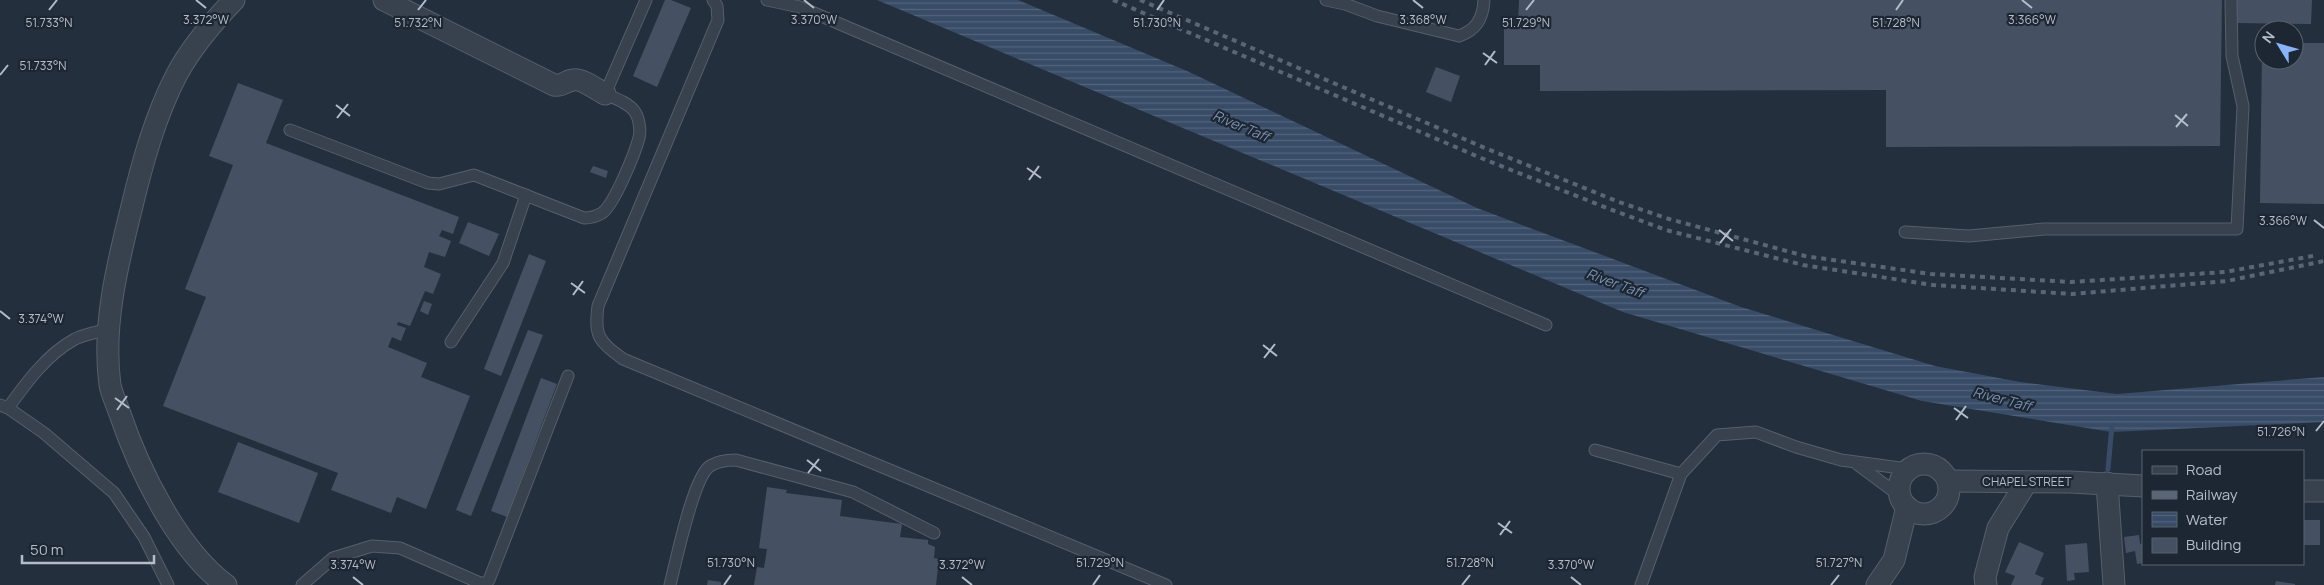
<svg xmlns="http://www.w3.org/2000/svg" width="2324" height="585" font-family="Manrope,sans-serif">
  <defs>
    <pattern id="water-rules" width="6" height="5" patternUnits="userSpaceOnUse" patternTransform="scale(1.25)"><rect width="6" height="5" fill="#394c67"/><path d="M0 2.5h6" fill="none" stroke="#53647b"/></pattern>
  </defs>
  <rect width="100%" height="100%" fill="#242f3e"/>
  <polygon fill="url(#water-rules)" points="877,0 1018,0 1187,71 1477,208 1741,307 1935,366 2020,382 2117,394 2324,377 2324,422 2111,432 1922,401 1623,312"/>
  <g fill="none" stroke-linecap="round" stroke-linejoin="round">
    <polyline stroke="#394c67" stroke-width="5" points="2108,469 2112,425"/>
  </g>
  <g fill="#455162">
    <polygon points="665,0 671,0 691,8 657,87 633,76"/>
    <polygon points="1519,0 2222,0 2220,146 1886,147 1886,90 1540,91 1540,65 1504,65 1504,25 1518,25"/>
    <polygon points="2237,0 2312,0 2311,24 2237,23"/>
    <polygon points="2294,43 2324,43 2324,204 2260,203 2262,51 2264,51 2264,60 2294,60"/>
    <polygon points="1436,67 1460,76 1451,102 1426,92"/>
    <polygon points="238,83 283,100 266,143 459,217 453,234 442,230 439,236 451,241 445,257 429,252 424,267 441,274 433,294 425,291 410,326 398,322 397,325 406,328 401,341 392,337 388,347 427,363 421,377 470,396 426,509 397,497 391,513 331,490 338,473 163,406 206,297 185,289 233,165 209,156"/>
    <polygon points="593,166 608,171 606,178 590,172"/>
    <polygon points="468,222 499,234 489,256 459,243"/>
    <polygon points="529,254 546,261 501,376 484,369"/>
    <polygon points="424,301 432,304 428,315 420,311"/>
    <polygon points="528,330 543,335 471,516 456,510"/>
    <polygon points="541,378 557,384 507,517 491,511"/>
    <polygon points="238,442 318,473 299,523 218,492"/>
    <polygon points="767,487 787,490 786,493 842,500 840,516 902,524 900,537 928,540 928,544 935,547 934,558 939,559 936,585 754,585 757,567 764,568 767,549 759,548"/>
    <rect x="2303" y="520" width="17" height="25"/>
    <polygon points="2139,535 2140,544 2143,543 2143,563 2137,564 2135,551 2126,553 2124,537"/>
    <polygon points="2019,542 2044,553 2035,574 2044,578 2041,585 2011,585 2015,576 2005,572"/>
    <polygon points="2087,543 2089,572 2074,573 2075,580 2067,581 2065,545"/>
    <polygon points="708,580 721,582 721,585 707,585"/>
    <polygon points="2276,581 2295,584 2295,585 2275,585"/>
  </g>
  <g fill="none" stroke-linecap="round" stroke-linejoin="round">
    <g stroke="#565f6c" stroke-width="13">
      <g id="lane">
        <path d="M 713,0 L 717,6 L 718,20 L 598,306 C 594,337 599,341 623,359 L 1166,585"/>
        <polyline points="767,0 800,7 1546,325"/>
        <path d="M 1326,0 L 1345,4 L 1377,16 L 1459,36 C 1476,30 1483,19 1484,0"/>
        <path d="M 290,130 L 428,183 L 439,184 L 474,175 L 584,218 C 590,218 597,216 602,213 C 614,205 635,153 639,138 C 641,130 639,118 635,112 C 629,103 615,98 605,94 L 646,0"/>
        <polyline points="1905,232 1969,236 2044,229 2237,229 2243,106 2232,56 2231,0"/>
        <polyline points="451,342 503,263 526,195"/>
        <polyline points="0,405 8,408 44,433 114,493 144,537 168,585"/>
        <path d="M 8,408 C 26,383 47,354 75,339 C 85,334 98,332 109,329"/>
        <polyline points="1595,450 1681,474"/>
        <polyline points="1857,464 1900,496"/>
        <polyline points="302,585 333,558 372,546 400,548 480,583 486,583 489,580 568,376"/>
        <path d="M 670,585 C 676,562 693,477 710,466 C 718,461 727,460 736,460 L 853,492 L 934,533"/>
        <polyline points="1641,585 1681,474 1717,435 1756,432 1796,447 1841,460 1908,469"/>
      </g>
    </g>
    <g stroke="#565f6c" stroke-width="23">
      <g id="street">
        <path d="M 384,0 L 554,85 C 562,87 565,81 573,80 C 582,78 597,90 605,94"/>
        <circle cx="1924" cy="489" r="25"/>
        <polyline points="1948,481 2070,482 2143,486"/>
        <polyline points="2107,483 2114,585"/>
        <polyline points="2303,491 2324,491"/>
        <path d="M 226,585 C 178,550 139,470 120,414 C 117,405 112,395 110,385 C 102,327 117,266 131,210 C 142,164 155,116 177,74 C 192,46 212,23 234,0"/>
        <polyline points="1877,585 1894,560 1907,507"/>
        <polyline points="1986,585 1985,577 1998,528 2026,483"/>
      </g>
    </g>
    <use href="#lane" stroke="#38414e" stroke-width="11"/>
    <use href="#street" stroke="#38414e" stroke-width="21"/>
    <g stroke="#5a6575" stroke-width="4" stroke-dasharray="5 5" stroke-linecap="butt">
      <polyline points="1113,0 1481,158 1612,210 1666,230 1803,265 1933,285 2072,294 2227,281 2324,261"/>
      <polyline points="1140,0 1485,148 1619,202 1669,219 1805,256 1931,274 2071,282 2225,272 2318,255"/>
    </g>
  </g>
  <path fill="none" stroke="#b4bcc9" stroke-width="2" d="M 196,0 L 206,8M 804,0 L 814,8M 1413,0 L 1423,8M 2022,0 L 2032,8M 49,10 L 57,0M 418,10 L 426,0M 1157,10 L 1164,0M 1526,10 L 1534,0M 1896,10 L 1903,0M 1483,53 L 1497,63M 1485,65 L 1495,51M 0,75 L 8,65M 336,105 L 350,116M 2175,115 L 2188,126M 337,118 L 348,104M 2176,127 L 2187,114M 1027,168 L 1041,178M 1029,180 L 1039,166M 2314,220 L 2324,228M 1719,230 L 1733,241M 1720,243 L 1731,229M 571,283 L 585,293M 573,295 L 583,281M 0,311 L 10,319M 1263,345 L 1277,356M 1264,358 L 1275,344M 115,398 L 129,408M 1954,408 L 1968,418M 117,410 L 127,396M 1956,420 L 1966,406M 2316,431 L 2324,421M 807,460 L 821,471M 808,473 L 819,459M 1498,523 L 1512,533M 1500,535 L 1510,521M 353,577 L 363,585M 962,577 L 972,585M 1571,577 L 1581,585M 724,585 L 731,575M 1093,585 L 1100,575M 1462,585 L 1470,575M 1831,585 L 1839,575"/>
  <g text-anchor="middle" stroke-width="4.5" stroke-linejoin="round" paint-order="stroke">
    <g font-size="12" fill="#b4bcc9" stroke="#1d2633">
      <text x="2027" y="486">CHAPEL STREET</text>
    </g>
    <g font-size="14" font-style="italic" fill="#7c92b1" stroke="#1d2633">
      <text transform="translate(1241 126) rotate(23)" y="5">River Taff</text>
      <text transform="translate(1615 283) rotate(20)" y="5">River Taff</text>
      <text transform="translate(2002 399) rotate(15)" y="5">River Taff</text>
    </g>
  </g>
  <g font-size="12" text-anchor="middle" fill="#b4bcc9" stroke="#1d2633" stroke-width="4.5" stroke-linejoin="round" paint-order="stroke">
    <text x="206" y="24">3.372°W</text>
    <text x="814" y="24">3.370°W</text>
    <text x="1423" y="24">3.368°W</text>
    <text x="2032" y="24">3.366°W</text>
    <text x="418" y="27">51.732°N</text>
    <text x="49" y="27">51.733°N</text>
    <text x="1157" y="27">51.730°N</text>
    <text x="1526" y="27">51.729°N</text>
    <text x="1896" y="27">51.728°N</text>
    <text x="43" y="70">51.733°N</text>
    <text x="2283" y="225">3.366°W</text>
    <text x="41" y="323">3.374°W</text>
    <text x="2281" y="436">51.726°N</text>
    <text x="731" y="567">51.730°N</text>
    <text x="1100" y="567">51.729°N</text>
    <text x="1470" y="567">51.728°N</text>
    <text x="1839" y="567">51.727°N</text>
    <text x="353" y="569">3.374°W</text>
    <text x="962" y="569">3.372°W</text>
    <text x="1571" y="569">3.370°W</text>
  </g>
  <rect x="2142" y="450" width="162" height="115" fill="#1d2633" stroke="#59626f"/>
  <rect x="2152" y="466" width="25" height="8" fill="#38414e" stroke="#59626f"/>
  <text x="2186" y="475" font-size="15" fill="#b4bcc9">Road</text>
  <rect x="2152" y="491" width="25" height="8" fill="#5a6575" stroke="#59626f"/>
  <text x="2186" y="500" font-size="15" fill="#b4bcc9">Railway</text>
  <rect x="2152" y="512" width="25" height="15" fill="url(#water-rules)" stroke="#59626f"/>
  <text x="2186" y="525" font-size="15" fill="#b4bcc9">Water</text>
  <rect x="2152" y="538" width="25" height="15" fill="#455162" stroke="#59626f"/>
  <text x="2186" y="550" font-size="15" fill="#b4bcc9">Building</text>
  <g transform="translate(2279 45) rotate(307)"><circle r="24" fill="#1d2633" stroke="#59626f"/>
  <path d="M0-4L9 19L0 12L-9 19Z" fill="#8ab4f8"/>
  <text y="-8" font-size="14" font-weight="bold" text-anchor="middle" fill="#b4bcc9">N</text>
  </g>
  <path d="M22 555v8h132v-8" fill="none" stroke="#b4bcc9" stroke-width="2.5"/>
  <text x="30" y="555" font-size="15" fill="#b4bcc9" stroke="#1d2633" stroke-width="4" paint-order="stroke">50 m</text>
</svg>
